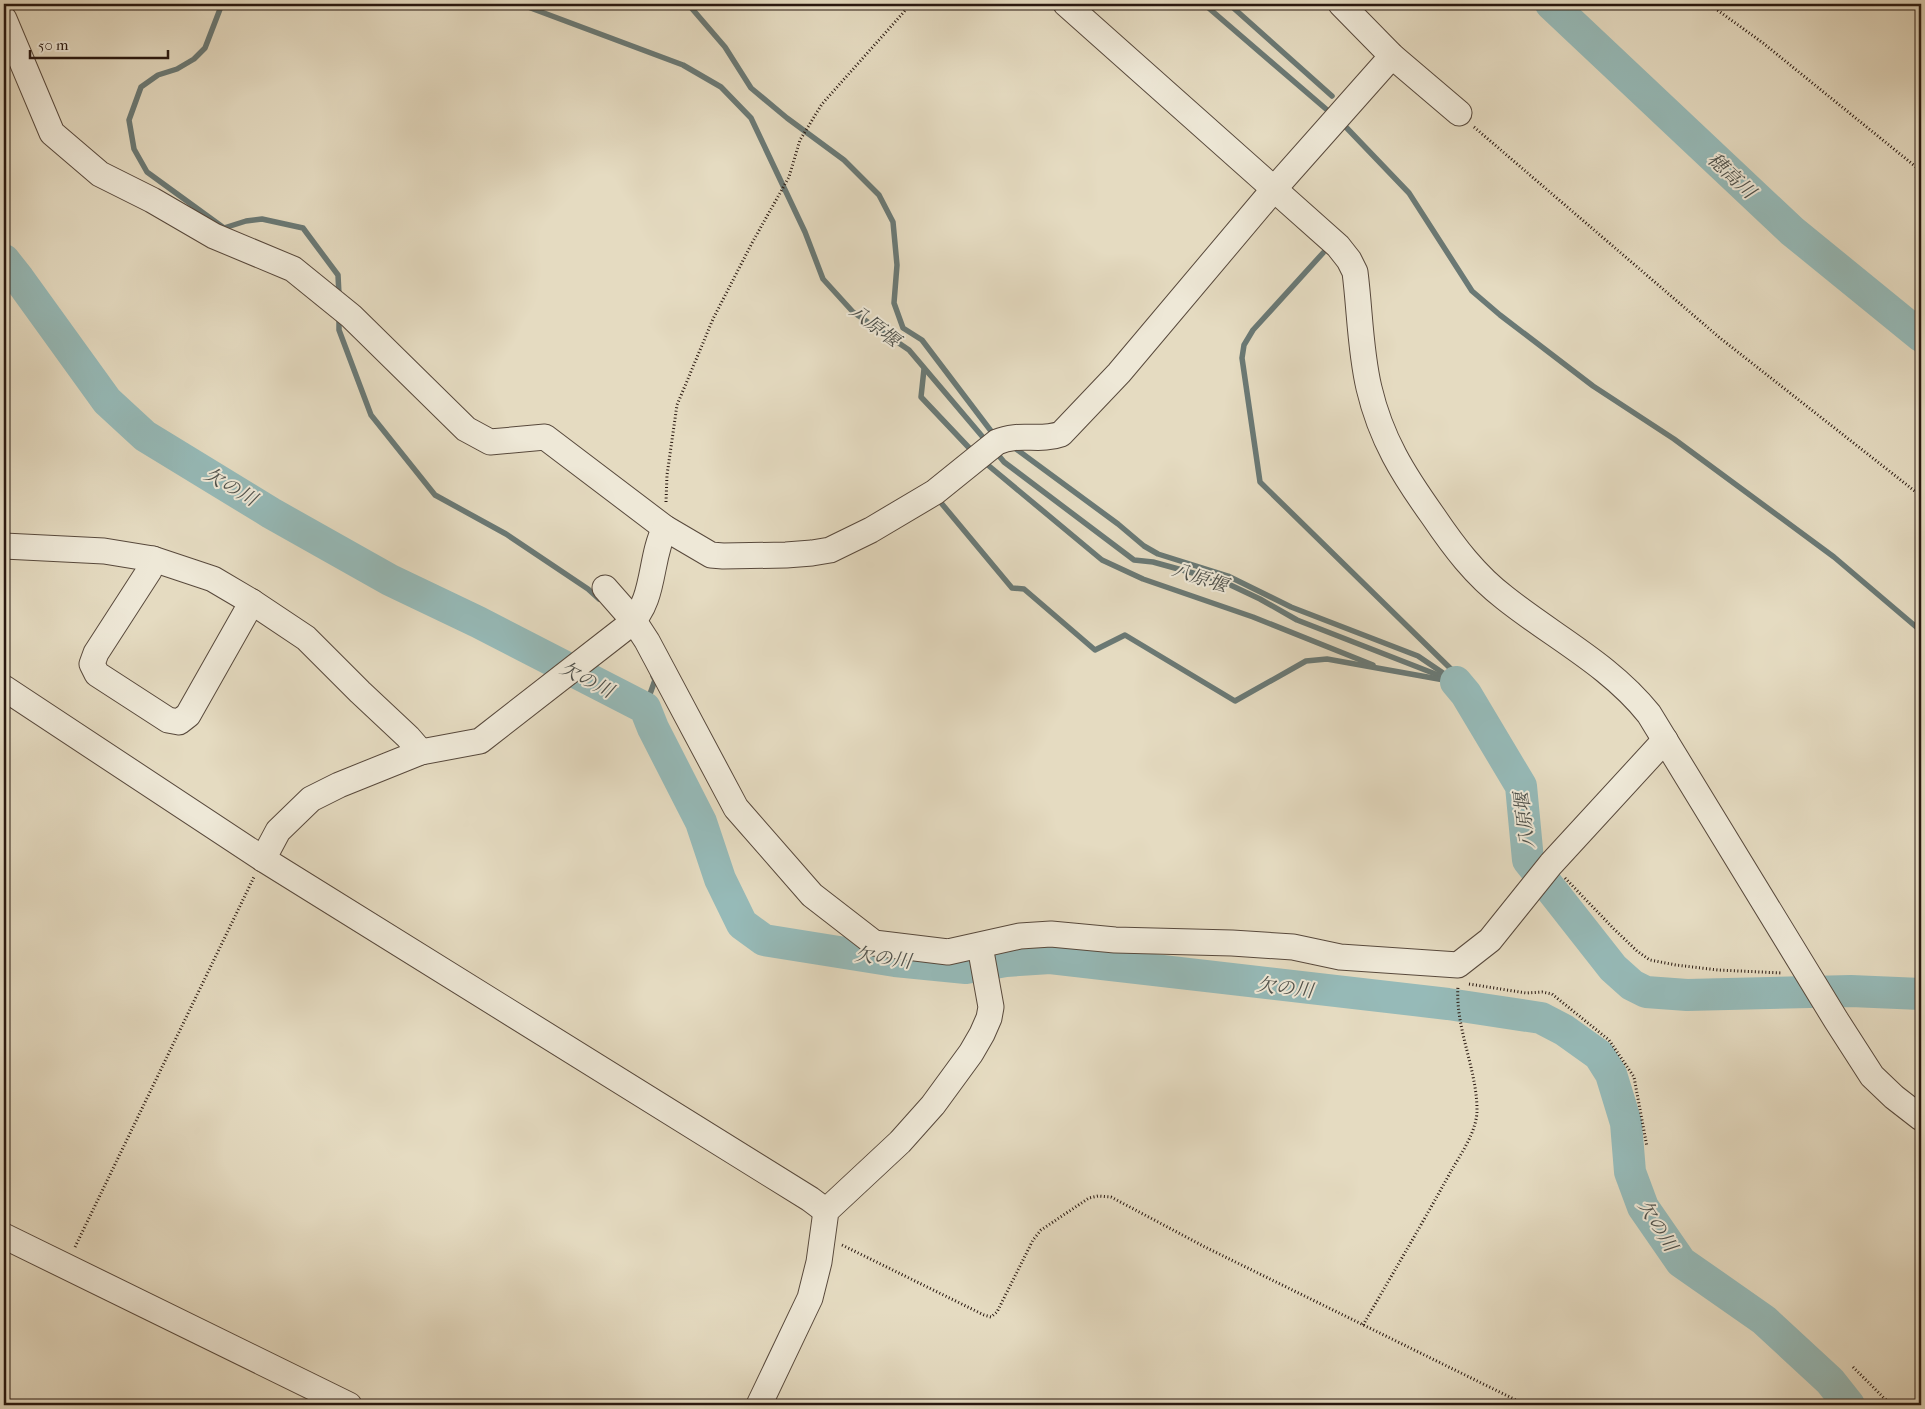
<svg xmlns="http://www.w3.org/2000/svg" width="1925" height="1409" font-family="'IM FELL French Canon','Noto Serif JP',serif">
  <rect width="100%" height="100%" fill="#e5dbc1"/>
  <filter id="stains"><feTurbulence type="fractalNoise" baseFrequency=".004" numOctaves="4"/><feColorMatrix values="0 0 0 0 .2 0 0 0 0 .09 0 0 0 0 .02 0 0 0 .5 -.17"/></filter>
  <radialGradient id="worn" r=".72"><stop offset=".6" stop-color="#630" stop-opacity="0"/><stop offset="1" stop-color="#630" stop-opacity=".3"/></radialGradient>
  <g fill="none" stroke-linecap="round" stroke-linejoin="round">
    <g stroke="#6a7975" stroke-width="5.5">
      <polyline points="222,4 205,48 194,59 177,69 158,75 141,87 129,120 134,149 147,172 224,228 246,221 262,219 303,228 338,275 339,295"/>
      <polyline points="520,4 683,65 721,87 751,118 805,232 823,279 853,312 909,350 987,442"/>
      <polyline points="688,4 725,47 751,88 787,118 844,160 879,195 893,222 897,265 894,303 903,328 922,340 991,431 996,435"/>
      <polyline points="1204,4 1333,115"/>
      <polyline points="1229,4 1332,96"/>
      <polyline points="1342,123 1409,193 1472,291 1500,315 1593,386 1674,439 1834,557 1921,631"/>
      <polyline points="1323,253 1253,330 1244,345 1242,358 1260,482 1451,669 1456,682"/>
      <polyline points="339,317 339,330 371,415 435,495 506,534 588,589 599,599"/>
      <polyline points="924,369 921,397 974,453"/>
      <polyline points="1012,446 1118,524 1144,546 1158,554 1228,576 1291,607 1418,656 1446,675"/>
      <polyline points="995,451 1004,462 1134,560 1153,562 1222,581 1260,599 1297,620 1456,682"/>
      <polyline points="983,461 1102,560 1143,579 1253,617 1373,665"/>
      <polyline points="942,504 1012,588 1024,589 1095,650 1125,635 1235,701 1306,661 1327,659 1444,680"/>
      <polyline points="645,708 655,680 653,676"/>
    </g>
    <g stroke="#96bab8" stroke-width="32">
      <polyline points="1551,4 1792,231 1921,336"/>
      <polyline points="4,260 19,279 107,401 145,436 271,513 390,580 478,622 645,708 653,728 701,822 720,879 742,924 764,940 895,961 966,968 1006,961 1050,958 1448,1004 1541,1018 1564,1030 1599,1055 1611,1074 1626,1123 1630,1172 1643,1207 1681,1262 1764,1320 1830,1381 1849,1405"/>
      <polyline points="1456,682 1466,694 1521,786 1528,860 1613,968 1632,985 1646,992 1687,995 1851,991 1921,994"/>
    </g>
    <g stroke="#58493c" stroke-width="27">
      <g id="minor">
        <path d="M 1066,4 L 1338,246 L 1349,260 L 1355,272 C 1360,311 1360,350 1369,388 C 1381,439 1403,474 1433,516 C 1454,547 1475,575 1505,598 C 1554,637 1610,665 1649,714 L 1836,1020 L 1872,1076 L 1894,1097 L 1921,1118"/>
        <polyline points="1341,4 1392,56 1459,113"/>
        <path d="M 4,19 L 52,133 L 100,174 L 152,200 L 214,236 L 293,269 L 351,316 L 466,429 L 490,442 L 545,437 L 665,528 L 711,555 L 723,556 L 786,555 L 812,553 L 830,550 L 871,530 L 935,492 L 997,442 C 1020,432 1039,442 1061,434 L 1119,373 L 1274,189 L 1392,56"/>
        <polyline points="4,546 104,551 153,559 213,579 252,602 306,638 360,692 408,737 421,752"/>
        <polyline points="153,559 149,571 96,653 92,664 97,674 168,720 179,722 188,715 252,602"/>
        <polyline points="605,588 634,621 647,641 736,808 812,895 874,943 948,952 1020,936 1051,934 1115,940 1232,943 1293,947 1340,957 1458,965 1490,940 1551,864 1665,740"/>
        <polyline points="4,688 263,859 810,1199 826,1211"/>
        <path d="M 263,859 L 278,831 L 311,799 L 339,785 L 421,752 L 480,741 L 629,625 C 656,600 649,559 665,528"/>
        <polyline points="4,1236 349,1405"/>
        <polyline points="759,1405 810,1298 819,1262 826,1211 900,1142 933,1105 971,1053 982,1034 989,1018 991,1007 980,946"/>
      </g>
    </g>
    <g stroke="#291810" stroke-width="3" stroke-dasharray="1 2.5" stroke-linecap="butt">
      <polyline points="1709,4 1763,43 1921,171"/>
      <polyline points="1474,127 1720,338 1921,496"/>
      <polyline points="666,502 667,475 677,405 713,319 752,243 789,177 800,140 822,104 911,4"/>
      <polyline points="1565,878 1614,929 1637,951 1650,960 1676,965 1718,970 1782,973"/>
      <polyline points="1469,984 1526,993 1542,992 1552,994 1609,1040 1634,1077 1647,1147"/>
      <polyline points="842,1245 984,1315 991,1317 997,1312 1033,1240 1041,1230 1089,1198 1098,1196 1111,1197 1205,1247 1526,1405"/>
      <polyline points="75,1247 254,877"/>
      <path d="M 1363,1325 C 1392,1275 1422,1224 1450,1173 C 1460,1155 1477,1132 1477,1110 C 1477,1069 1455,1028 1458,986"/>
      <polyline points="1853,1367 1891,1405"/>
    </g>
    <use href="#minor" stroke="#eee8d7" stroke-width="25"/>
  </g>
  <g text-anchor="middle" stroke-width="4" stroke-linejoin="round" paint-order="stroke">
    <g font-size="19" font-style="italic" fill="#4f514b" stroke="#eee8d7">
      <text transform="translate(1732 175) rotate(43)" y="7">穂高川</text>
      <text transform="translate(875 325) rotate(37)" y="7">八原堰</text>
      <text transform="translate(231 486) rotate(30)" y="7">欠の川</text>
      <text transform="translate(1200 577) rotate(18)" y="7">八原堰</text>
      <text transform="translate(587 679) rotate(27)" y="7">欠の川</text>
      <text transform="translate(1524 821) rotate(-97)" y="7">八原堰</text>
      <text transform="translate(883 957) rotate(8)" y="7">欠の川</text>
      <text transform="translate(1285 987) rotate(7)" y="7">欠の川</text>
      <text transform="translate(1658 1225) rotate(58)" y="7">欠の川</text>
    </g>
  </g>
  <rect width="1925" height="1409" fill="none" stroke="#e5dbc1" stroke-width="20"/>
  <rect x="5" y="5" width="1915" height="1399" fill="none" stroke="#291810" stroke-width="2.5"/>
  <rect x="10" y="10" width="1905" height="1389" fill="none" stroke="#291810"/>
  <path d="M30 50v8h138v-8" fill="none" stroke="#291810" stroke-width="2.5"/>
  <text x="38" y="50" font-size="15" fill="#291810" stroke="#eee8d7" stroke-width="4" paint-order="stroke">50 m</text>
  <rect width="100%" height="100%" filter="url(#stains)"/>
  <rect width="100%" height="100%" fill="url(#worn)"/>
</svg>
